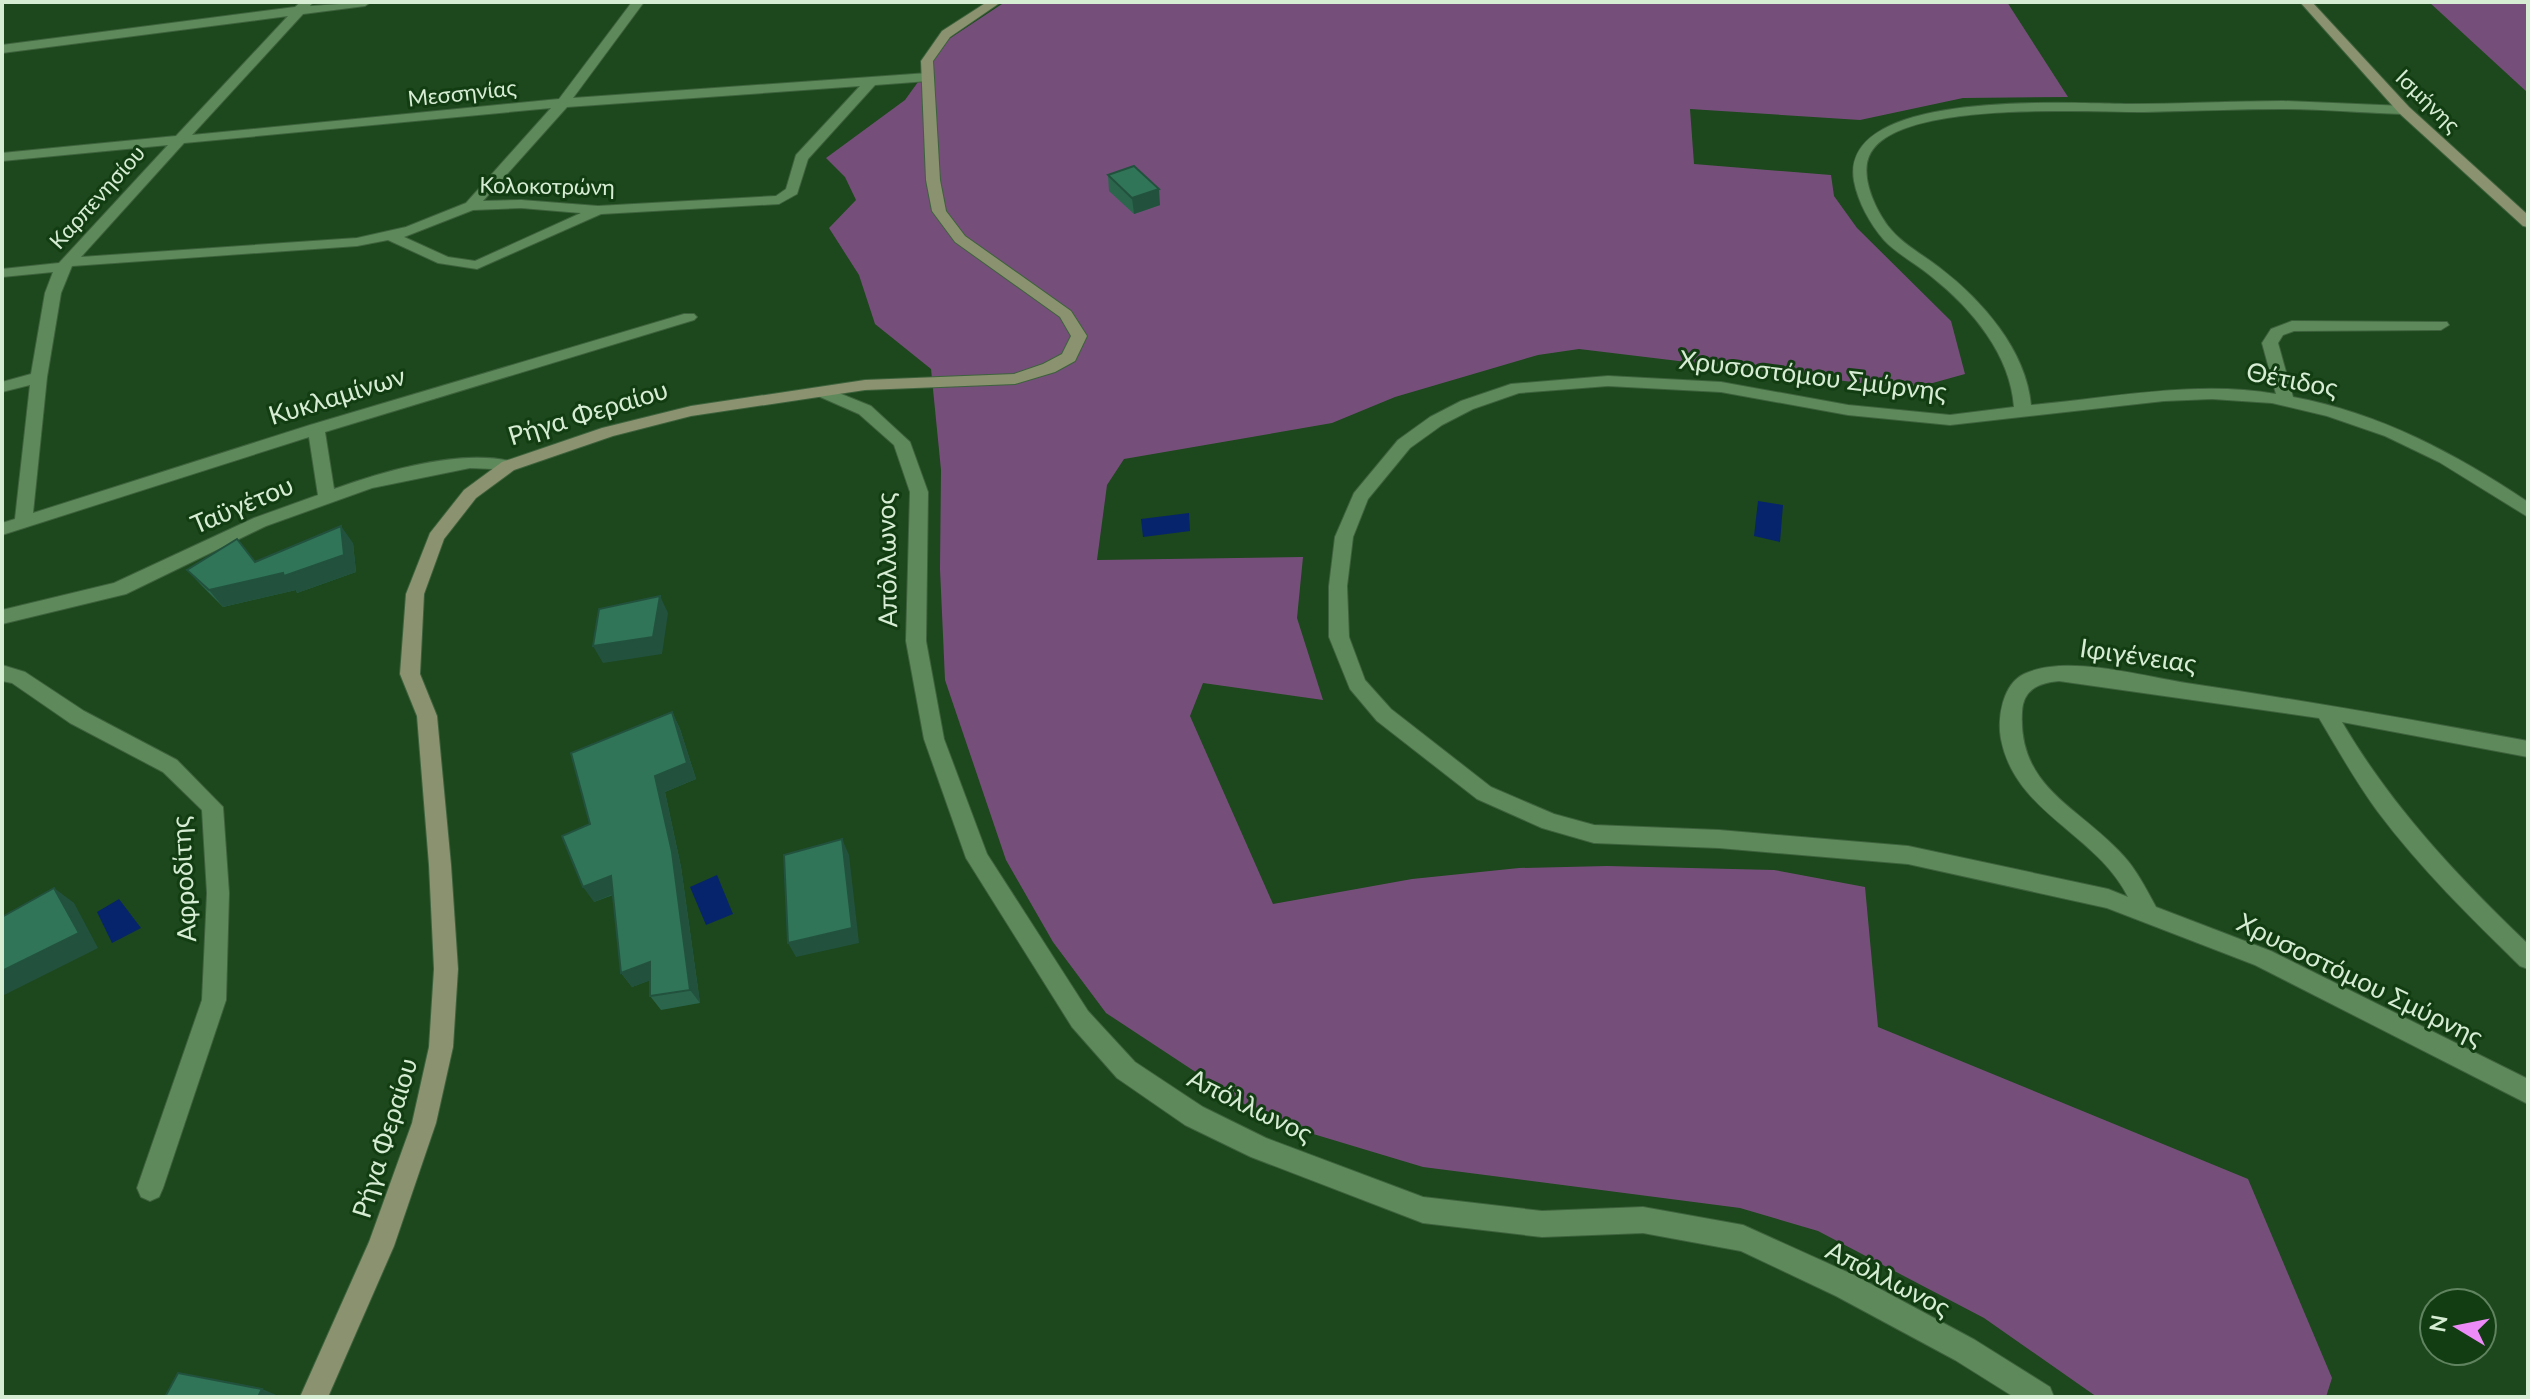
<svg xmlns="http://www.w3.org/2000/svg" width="2530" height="1399" font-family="Lato,sans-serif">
  <rect width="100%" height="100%" fill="#1d471c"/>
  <g fill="#754f7a">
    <polygon points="1005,2 2007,2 2068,97 1963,98 1860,120 1690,109 1694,164 1831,175 1834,196 1857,228 1951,321 1965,374 1911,389 1579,349 1538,355 1395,397 1332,423 1124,459 1107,485 1097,560 1303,557 1297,618 1323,700 1203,683 1190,716 1273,904 1412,879 1519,868 1607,866 1774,870 1865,887 1878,1027 2248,1179 2332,1378 2326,1397 2097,1397 1984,1318 1818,1231 1740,1208 1423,1167 1270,1121 1106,1013 1053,942 1006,860 945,680 940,569 941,470 931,369 875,324 859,275 829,228 856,200 845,177 826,158 905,100 949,39"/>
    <polygon points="2429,2 2528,2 2528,93"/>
  </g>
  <g fill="#06246b">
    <polygon points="1758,501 1783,505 1780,542 1754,536"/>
    <polygon points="1189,513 1190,531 1143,537 1141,519"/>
    <polygon points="717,875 733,914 706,925 690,887"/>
    <polygon points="119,899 141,928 112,943 97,912"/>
  </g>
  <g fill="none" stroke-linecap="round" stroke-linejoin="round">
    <g stroke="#3d623d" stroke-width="2">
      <g id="street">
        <path d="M 301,2 L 313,2 L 310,6 L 371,2 L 365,6 L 303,14 L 192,135 L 559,99 L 632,2 L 644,2 L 573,98 L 928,73 L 934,77 L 928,81 L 875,85 L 808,159 L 797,194 L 779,204 L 601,214 L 477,269 L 438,263 L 388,240 L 357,246 L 72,266 L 61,293 L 47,377 L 33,513 L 310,425 L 684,314 L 694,314 L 697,317 L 694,320 L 325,432 L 334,489 C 384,471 462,448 514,462 L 517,466 L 514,470 L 470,468 L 372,488 L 266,526 L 126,594 L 2,624 L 2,610 L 114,583 L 254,518 L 318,495 L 309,437 L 2,535 L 2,523 L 15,519 L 30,385 L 2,392 L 2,382 L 31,374 L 45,293 L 53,272 L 2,277 L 2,269 L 59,263 L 168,145 L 2,161 L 2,153 L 176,136 L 288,16 L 2,53 L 2,45 L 295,7 ZM 860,86 L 796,155 L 786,189 L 776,196 L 598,206 L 521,200 L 483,201 L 567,107 ZM 551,108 L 466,203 L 406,227 L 357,238 L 81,257 L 184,143 ZM 521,208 L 581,213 L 475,261 L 448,257 L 404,237 L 473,210 Z"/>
        <path d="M 2283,101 L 2404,106 L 2411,110 L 2404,114 C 2364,113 2324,109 2283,109 C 2237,109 2191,111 2144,112 C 2086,112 1912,101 1874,148 C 1856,169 1874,207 1888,226 C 1902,244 1922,254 1940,268 C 1982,300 2026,350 2031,405 C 2112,398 2195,380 2276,394 L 2262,343 L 2271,329 L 2292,321 L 2447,322 L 2449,325 L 2441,330 L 2294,331 L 2283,335 L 2278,343 L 2293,397 C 2380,413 2456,454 2528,502 L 2528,517 L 2439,462 L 2385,436 L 2327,416 L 2272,403 L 2212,399 L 2164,401 L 1950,425 L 1848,415 L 1721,392 L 1608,386 L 1519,393 L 1473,409 L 1442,425 L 1410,448 L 1368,499 L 1353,537 L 1347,586 L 1349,637 L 1365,680 L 1391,709 L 1491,787 L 1554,814 L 1594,825 L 1719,830 L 1908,846 L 2108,889 L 2128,897 C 2097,834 2015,813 2001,739 C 1997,717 2003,684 2024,674 C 2066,654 2141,676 2186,683 C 2301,700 2414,720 2528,741 L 2528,757 L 2342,722 C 2392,807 2457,876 2528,944 L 2528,969 L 2520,966 C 2470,917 2420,868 2378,812 C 2356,782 2338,750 2319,718 L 2059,681 C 2039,683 2023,689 2022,712 C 2018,786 2075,805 2119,851 C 2136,868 2145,887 2156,907 L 2271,951 L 2528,1079 L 2528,1104 L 2255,965 L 2107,908 L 1908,864 L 1719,848 L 1594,843 L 1542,828 L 1477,799 L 1377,721 L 1350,689 L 1329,637 L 1329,586 L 1335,537 L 1354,493 L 1398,440 L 1430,417 L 1461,401 L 1511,384 L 1608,376 L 1721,382 L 1848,405 L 1950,415 L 2014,407 C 2010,354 1972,309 1932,277 C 1917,264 1898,255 1884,240 C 1870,224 1858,202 1854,181 C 1838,87 2076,104 2131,104 C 2182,104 2232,101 2283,101 Z"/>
        <polygon points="824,387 871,406 910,442 928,492 926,641 944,739 987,854 1088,1011 1135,1062 1203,1107 1266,1138 1423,1197 1542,1211 1643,1207 1743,1225 1856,1276 1975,1340 2050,1387 2054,1397 2014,1397 1955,1360 1836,1296 1741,1251 1643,1233 1542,1237 1423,1223 1251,1157 1185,1125 1117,1078 1072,1027 966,858 924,739 906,641 910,492 894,445 859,414 818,396 816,392"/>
        <polygon points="2,665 25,672 84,711 177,760 223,807 229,893 226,1000 163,1188 159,1197 150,1201 141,1197 137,1188 202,1000 207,893 202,810 163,772 70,723 12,683 2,681"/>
      </g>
    </g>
    <g stroke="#3d623d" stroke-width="2">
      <g id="secondary">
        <polygon points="987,2 1001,2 950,37 933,61 940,180 946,211 965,236 1071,311 1087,336 1075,361 1055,372 1015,384 865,390 691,416 613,436 514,470 476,498 444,539 424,594 420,674 437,716 451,865 458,969 453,1047 436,1123 394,1246 328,1397 300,1397 369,1242 412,1123 429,1047 434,969 429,865 417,716 400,674 406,594 430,533 464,490 502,462 602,428 691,406 865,380 1014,374 1043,364 1062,354 1071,336 1060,317 955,242 932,211 926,180 921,61 942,31"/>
        <polygon points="2300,2 2312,2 2409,107 2528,215 2528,227 2523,226 2399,113"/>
      </g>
    </g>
    <use href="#street" fill="#5e8a5b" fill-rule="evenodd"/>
    <use href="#secondary" fill="#8b926f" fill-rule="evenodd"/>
  </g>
  <g fill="#2a654c">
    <polygon points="1108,175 1160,205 1134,214 1109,191"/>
    <polygon points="353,543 356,572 297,593 296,590 223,607 202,586 187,570 255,561"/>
    <polygon points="672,712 680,729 696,779 665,792 681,867 700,1003 661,1010 650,996 650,980 632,987 621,973 613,895 594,902"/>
  </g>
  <g fill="#22523e">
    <polygon points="1159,189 1160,205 1134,214 1132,198"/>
    <polygon points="341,526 353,543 356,572 297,593 296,590 223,607 209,590"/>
    <polygon points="660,596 668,613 662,654 603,663 593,646"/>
    <polygon points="672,712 680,729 696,779 665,792 681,867 700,1003 690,990 655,776"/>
    <polygon points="842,839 849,855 859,943 796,957 788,943"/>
    <polygon points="611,876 621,891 594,902 583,887"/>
    <polygon points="54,888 74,903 98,948 2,996 2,971"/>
    <polygon points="650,962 660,977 632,987 621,973"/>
    <polygon points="262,1389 281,1397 258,1397"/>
  </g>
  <g fill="#317558" stroke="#22523e" stroke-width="2">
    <polygon points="1134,166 1159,189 1132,198 1108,175"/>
    <polygon points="341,526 344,555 284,576 283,573 209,590 187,570 237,539 255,562"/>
    <polygon points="660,596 653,637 593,646 599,609"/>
    <polygon points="672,712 687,763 655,776 672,852 690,990 650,996 650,962 621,973 611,876 583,887 562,836 590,824 571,753"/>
    <polygon points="842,839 852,928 788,943 784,855"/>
    <polygon points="54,888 79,933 2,971 2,917"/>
    <polygon points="178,1373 262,1389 258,1397 165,1397"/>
  </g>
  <g text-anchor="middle" stroke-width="6" stroke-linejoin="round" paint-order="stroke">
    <g font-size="22" fill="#d6edd4" stroke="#123c11">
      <text transform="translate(462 93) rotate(-6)" y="8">Μεσσηνίας</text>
      <text transform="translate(2428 101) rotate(44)" y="8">Ισμήνης</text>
      <text transform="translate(547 186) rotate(1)" y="8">Κολοκοτρώνη</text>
      <text transform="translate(97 197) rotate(-48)" y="8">Καρπενησίου</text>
    </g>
    <g font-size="26" fill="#d6edd4" stroke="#123c11">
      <text transform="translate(1813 376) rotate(7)" y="9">Χρυσοστόμου Σμύρνης</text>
      <text transform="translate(2292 380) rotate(11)" y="9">Θέτιδος</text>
      <text transform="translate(337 396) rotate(-17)" y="9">Κυκλαμίνων</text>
      <text transform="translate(588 413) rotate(-17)" y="9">Ρήγα Φεραίου</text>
      <text transform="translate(242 505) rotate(-23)" y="9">Ταϋγέτου</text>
      <text transform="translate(887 560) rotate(-91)" y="9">Απόλλωνος</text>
      <text transform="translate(2138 656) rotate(8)" y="9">Ιφιγένειας</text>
      <text transform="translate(184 879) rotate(-93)" y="9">Αφροδίτης</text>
      <text transform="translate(2360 980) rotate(26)" y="9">Χρυσοστόμου Σμύρνης</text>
      <text transform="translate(1250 1106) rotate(26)" y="9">Απόλλωνος</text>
      <text transform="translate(385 1138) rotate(-73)" y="9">Ρήγα Φεραίου</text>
      <text transform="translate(1888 1279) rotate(27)" y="9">Απόλλωνος</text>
    </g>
  </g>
  <rect width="2530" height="1399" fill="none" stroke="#d6edd4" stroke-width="8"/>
  <g transform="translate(2458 1327) rotate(280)"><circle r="38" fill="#123c11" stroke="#60835f" stroke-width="2"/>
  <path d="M0-6L14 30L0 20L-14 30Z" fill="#ed8cf9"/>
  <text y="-12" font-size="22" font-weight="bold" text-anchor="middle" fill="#d6edd4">N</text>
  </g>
</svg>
